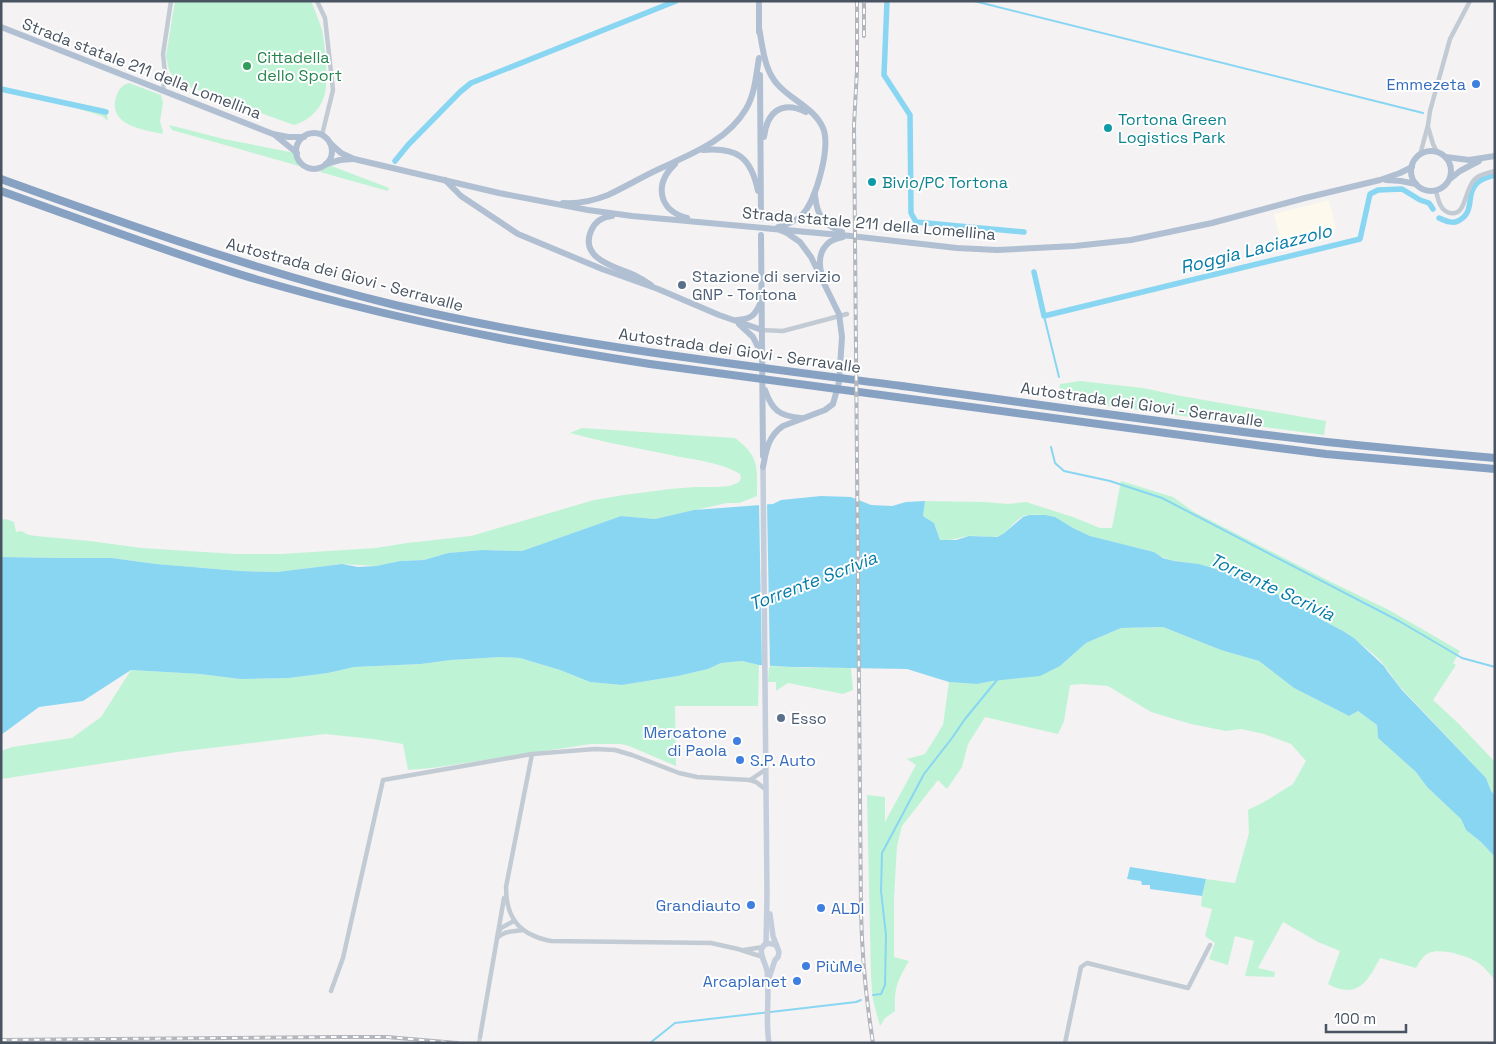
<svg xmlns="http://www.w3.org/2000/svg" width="1496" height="1044" font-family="'Space Grotesk',sans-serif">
  <rect width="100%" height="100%" fill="#f4f2f2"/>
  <polygon fill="#fdf9ec" points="1329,200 1336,229 1281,241 1274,214"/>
  <g fill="#bff3d6">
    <path d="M 175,1 L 311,1 C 315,11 319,20 322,30 C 325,45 329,83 324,97 C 319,111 308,121 294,125 L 176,82 L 169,70 L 166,56 Z"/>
    <path d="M 129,83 L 161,95 L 163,103 L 160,121 L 163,132 L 162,134 C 143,129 108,126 116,97 C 118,90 122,85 129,83 Z"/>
    <polygon points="1,87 106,109 108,121 102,116 73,107 1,92"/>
    <polygon points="169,125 224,139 295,153 299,164 299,166 172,130"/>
    <polygon points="329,165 389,188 388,191 320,172"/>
    <polygon points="1080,381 1143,388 1181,396 1326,421 1324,435 1058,399 1060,384"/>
    <path d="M 582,428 L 735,438 C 760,457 757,467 757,496 L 739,503 L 727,503 L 655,519 L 621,516 L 522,551 L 482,550 L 448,553 L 424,560 L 400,561 L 376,566 L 342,564 L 277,572 L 240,571 L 156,564 L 112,558 L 61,558 L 1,557 L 1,520 L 6,519 L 14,522 L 16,532 L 21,531 L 29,535 L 36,536 L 90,541 L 141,548 L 236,554 L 281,554 L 376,548 L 407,543 L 471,536 L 594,500 L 624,495 L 670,489 L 695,487 L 718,487 L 730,486 L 739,482 L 741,478 L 740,474 C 724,464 699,460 680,457 C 643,449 606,443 570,433 Z"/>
    <path d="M 1121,481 L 1173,497 L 1194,512 L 1325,579 L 1389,610 L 1460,651 L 1453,663 L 1456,665 L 1433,700 L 1458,723 L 1495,762 L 1495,795 L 1491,791 L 1486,778 C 1458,748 1430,719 1402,689 C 1395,682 1390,672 1384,665 C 1376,655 1364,647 1355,639 C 1344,630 1331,626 1319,618 C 1304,608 1289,600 1273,592 C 1250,581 1226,571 1201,565 C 1185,561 1169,563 1154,552 C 1133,546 1112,543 1091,536 C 1067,528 1056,511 1027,515 C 1017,517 1011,528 1003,534 C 994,540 980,535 970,536 C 958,537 953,541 940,540 L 934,523 L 923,516 L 925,501 L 985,502 L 1008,504 L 1026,502 L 1073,517 L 1100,528 L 1112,528 Z"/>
    <path d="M 1163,627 L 1221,650 L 1259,661 L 1294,688 L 1349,716 L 1358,711 L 1377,725 L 1378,738 L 1416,772 L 1427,787 L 1461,819 L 1466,830 L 1481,842 L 1495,857 L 1495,980 C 1489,973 1483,965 1475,961 C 1466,955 1438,948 1429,953 C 1423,955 1419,963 1416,968 L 1380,958 C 1368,981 1358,1000 1328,984 L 1340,951 L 1318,942 L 1283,922 L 1258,968 L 1275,972 L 1274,977 L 1245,976 L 1254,941 L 1235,936 L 1228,965 L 1209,959 L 1215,943 L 1205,936 L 1212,909 L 1201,906 L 1202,896 L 1206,879 L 1235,883 L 1249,833 L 1248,810 L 1264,802 L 1293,784 L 1306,761 L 1291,744 L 1264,734 L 1241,729 L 1226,731 L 1191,724 L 1151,712 L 1108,686 L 1082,684 L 1070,685 L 1064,721 L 1058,734 L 985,717 L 968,744 L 962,767 L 947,789 L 938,780 L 902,826 L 897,846 L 894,898 L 894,957 L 909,961 C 897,981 894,988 895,1011 L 885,1018 L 880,1026 L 873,1000 L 871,977 L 867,795 L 885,797 L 885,822 L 916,765 L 907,759 L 925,754 L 943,725 L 949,682 L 977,684 L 1060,666 L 1086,643 L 1121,628 Z"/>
    <polygon points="501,657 520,658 560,670 590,682 622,685 678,676 708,669 721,663 742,661 759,665 758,706 675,706 676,766 629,746 621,744 591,744 432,768 408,770 403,744 373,739 325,734 177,752 1,779 1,751 12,747 72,738 101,717 131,670 200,674 240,679 289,678 328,673 354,667 421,664 451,660"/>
    <polygon points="769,666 808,668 851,668 853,690 843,694 788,683 776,691 776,682 768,682"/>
  </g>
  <g fill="#89d6f2">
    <polygon points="821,496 851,497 871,505 892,506 906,502 925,501 923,516 934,523 940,540 956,540 969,536 997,537 1003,534 1023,517 1029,515 1045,515 1055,517 1073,528 1090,536 1154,552 1163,558 1174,561 1199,564 1223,571 1267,589 1309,610 1320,619 1343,631 1354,638 1384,666 1388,672 1401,689 1486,778 1491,791 1495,795 1495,857 1481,842 1466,830 1461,819 1427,787 1416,772 1378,738 1377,725 1358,711 1349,716 1294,688 1259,661 1221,650 1163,627 1121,628 1086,643 1060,666 1040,676 992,681 977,684 949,682 907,669 791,667 759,665 742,661 721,663 708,669 678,676 622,685 590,682 560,670 520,658 501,657 451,660 421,664 354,667 328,673 289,678 240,679 200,674 131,670 83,701 39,707 1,735 1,557 61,558 112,558 156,564 240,571 277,572 342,564 358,567 376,566 400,561 424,560 448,553 482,550 522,551 621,516 655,519 694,510 773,504 781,500"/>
    <polygon points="1130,867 1206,879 1202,896 1150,889 1150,885 1142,885 1141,881 1127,879"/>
  </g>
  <polygon fill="#f4f2f2" points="767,502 770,668 762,668 759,503"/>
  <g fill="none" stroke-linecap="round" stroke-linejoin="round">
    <g stroke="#89d6f2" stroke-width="2">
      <polyline points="974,1 1423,113"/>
      <polyline points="1044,316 1059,377"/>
      <polyline points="1051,447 1055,463 1064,471 1110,481 1162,498 1399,621 1462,658 1495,667"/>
      <polyline points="873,995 881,994 885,985 886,935 881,891 882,853 924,774 952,738 965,719 997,680"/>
      <polyline points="650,1043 675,1023 856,1002 861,1000"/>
    </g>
    <g stroke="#89d6f2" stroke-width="5.5">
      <polyline points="887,1 884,75 910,115 911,213 916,222 1024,232"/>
      <polyline points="1,89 106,112"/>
      <polyline points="395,161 408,145 460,92 471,83 676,1"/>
      <path d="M 1439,218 C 1446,221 1452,224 1458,221 C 1476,212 1465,195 1477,183 C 1482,178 1488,177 1495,175"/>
      <polyline points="1034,272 1044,316 1360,239 1370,194 1378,190 1402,189 1420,200 1429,203 1433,209"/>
    </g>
    <polyline stroke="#d2d2d5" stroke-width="4.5" stroke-dasharray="4.5 2" stroke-linecap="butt" points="479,1043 480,1037"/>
    <g stroke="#c2cbd4" stroke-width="4.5">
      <polyline points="317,1 325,18 333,90 322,135"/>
      <polyline points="163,90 165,73 163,54 171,1"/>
      <polyline points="1428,127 1433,144 1437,152"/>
      <polyline points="1420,155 1428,125 1430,111 1450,39 1470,1"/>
      <path d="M 1436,191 C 1438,199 1440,211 1450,213 C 1467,217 1464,187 1476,178 C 1481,174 1488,173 1495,171"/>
      <polyline points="762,330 783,331 847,314"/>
      <path d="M 532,754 L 506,887 C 506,919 520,935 551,941 L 711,943 L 738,949 L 763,957"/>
      <polyline points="750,780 765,770"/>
      <polyline points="498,933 501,928 514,921"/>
      <path d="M 497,938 C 505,930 513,932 523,930"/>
      <polyline points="744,950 763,947"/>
      <polyline points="331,991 343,958 383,780 532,754 595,749 615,750 632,755 679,773 697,777 750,780 756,782 765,789"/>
      <polyline points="480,1037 504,898"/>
      <polyline points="1065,1043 1081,967 1087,963 1188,988 1210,945"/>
    </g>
    <g stroke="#c3cddb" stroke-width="5.5">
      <polyline points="763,467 767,896 766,944"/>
      <polyline points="769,978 775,960 778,957 779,952 773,936 770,914"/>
      <path d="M 769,1043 C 765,1019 770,995 767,971 C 766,964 759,954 762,948 C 765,942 770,943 776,945"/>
    </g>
    <g stroke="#b0bfd2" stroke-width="6">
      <polyline points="759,1 759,32"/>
      <polyline points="1,27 273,134 288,137 304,137"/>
      <path d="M 759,28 C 763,48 764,71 779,86 C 792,100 815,109 823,128 C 831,147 816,201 802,215 C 795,222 787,224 778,227"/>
      <polyline points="760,75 761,219"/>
      <circle cx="314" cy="151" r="18"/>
      <polyline points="276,136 297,153"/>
      <path d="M 764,137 C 767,112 781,100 806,112"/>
      <polyline points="330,143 341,153 354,159 499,193 588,210 632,216 851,236 957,248 997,250 1075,246 1131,240 1212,223 1305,198 1380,180 1400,173 1412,167"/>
      <path d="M 703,150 C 737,147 751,157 758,191"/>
      <circle cx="1431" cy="171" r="20"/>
      <polyline points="1446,157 1469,160 1495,156"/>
      <polyline points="326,164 340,160 353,159"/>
      <path d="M 675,164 C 654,184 658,210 687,218"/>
      <polyline points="1450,179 1460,171 1479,161"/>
      <polyline points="445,180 461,196 518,234 602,269 658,289 719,315 762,330"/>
      <polyline points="1386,180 1401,181 1416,184"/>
      <path d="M 815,195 C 817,215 822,224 842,232"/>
      <path d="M 563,203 C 579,204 593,201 608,195 C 625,187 642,177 659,169 C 691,154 727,141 746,109 C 755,94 756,75 759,58"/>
      <path d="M 612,216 C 602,217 595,221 591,231 C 579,259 616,267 634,275 C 640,278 645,281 651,285"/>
      <polyline points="761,235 763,456"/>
      <path d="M 821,272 C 817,254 824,240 843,237"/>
      <path d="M 737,320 C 752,319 755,315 761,302"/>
      <polyline points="739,324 753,337 760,351"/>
      <path d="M 765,390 C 772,410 779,416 801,418"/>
      <path d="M 763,467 C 766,451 768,436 783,426 L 825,410 L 833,404 L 839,382 L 842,337 L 839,314 L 811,257 L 800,242 L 787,233 L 780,230"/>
    </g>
    <g stroke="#87a1c3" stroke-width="8">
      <path d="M 1,179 C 131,226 261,272 395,305 C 562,344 732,364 902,386 C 1043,405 1185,426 1327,442 C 1383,448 1439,453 1495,458"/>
      <path d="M 1,191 C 86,221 169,253 255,279 C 385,317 517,344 650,364 L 1263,446 L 1326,454 L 1495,469"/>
    </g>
    <g stroke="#b3b6bc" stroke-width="4">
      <g id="rail">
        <path d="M 857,1 L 857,70 L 854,125 L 861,912 C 862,956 866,999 873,1043"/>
        <polyline points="864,36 864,1"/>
        <polyline points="1,1040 337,1037 387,1037 457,1043"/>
      </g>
    </g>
    <use href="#rail" stroke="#fff" stroke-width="2" stroke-dasharray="5.5" stroke-linecap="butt"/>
  </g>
  <circle fill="#2e9e5b" stroke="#fff" stroke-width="2" cx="247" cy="66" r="5"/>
  <g fill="#3f7fe0" stroke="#fff" stroke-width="2">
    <circle cx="1476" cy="84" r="5"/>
    <circle cx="737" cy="741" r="5"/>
    <circle cx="740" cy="760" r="5"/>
    <circle cx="751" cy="905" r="5"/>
    <circle cx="821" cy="908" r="5"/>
    <circle cx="806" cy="966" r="5"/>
    <circle cx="797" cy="981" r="5"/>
  </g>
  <g fill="#0f9aa8" stroke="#fff" stroke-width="2">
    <circle cx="1108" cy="128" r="5"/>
    <circle cx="872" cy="182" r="5"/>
  </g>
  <g fill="#5c6f8a" stroke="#fff" stroke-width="2">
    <circle cx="682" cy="285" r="5"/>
    <circle cx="781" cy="718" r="5"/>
  </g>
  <g text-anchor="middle" stroke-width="4" stroke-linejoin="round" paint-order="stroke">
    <g font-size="16" fill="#27864d" stroke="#fff" text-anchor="start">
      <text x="257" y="63">Cittadella<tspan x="257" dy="18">dello Sport</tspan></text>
    </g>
    <g font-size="16" fill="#485461" stroke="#fff">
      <text transform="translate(142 68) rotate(21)" y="6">Strada statale 211 della Lomellina</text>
      <text transform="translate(869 223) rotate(5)" y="6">Strada statale 211 della Lomellina</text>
      <text transform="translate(345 274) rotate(15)" y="6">Autostrada dei Giovi - Serravalle</text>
      <text transform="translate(740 350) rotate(8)" y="6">Autostrada dei Giovi - Serravalle</text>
      <text transform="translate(1142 404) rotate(8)" y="6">Autostrada dei Giovi - Serravalle</text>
    </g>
    <g font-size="16" fill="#366cbe" stroke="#fff" text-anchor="end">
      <text x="1466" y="90">Emmezeta</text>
      <text x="727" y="738">Mercatone<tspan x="727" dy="18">di Paola</tspan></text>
      <text x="750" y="766" text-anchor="start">S.P. Auto</text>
      <text x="741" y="911">Grandiauto</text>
      <text x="831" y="914" text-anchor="start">ALDI</text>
      <text x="816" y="972" text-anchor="start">PiùMe</text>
      <text x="787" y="987">Arcaplanet</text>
    </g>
    <g font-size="16" fill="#0d838f" stroke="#fff" text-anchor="start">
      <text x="1118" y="125">Tortona Green<tspan x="1118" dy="18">Logistics Park</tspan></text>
      <text x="882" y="188">Bivio/PC Tortona</text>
    </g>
    <g font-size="16" fill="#4e5e75" stroke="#fff" text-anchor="start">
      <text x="692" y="282">Stazione di servizio<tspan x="692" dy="18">GNP - Tortona</tspan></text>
      <text x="791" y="724">Esso</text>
    </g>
    <g font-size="18" font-style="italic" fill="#047ca8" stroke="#fff">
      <text transform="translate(1256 249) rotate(-14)" y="6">Roggia Laciazzolo</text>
      <text transform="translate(813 581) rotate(-21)" y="6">Torrente Scrivia</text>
      <text transform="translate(1272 587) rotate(25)" y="6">Torrente Scrivia</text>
    </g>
  </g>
  <rect width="1496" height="1044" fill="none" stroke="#485461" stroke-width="5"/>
  <path d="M1326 1024v8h80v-8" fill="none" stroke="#485461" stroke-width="2.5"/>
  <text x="1334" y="1024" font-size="15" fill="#485461" stroke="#ffffff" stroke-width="4" paint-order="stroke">100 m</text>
</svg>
